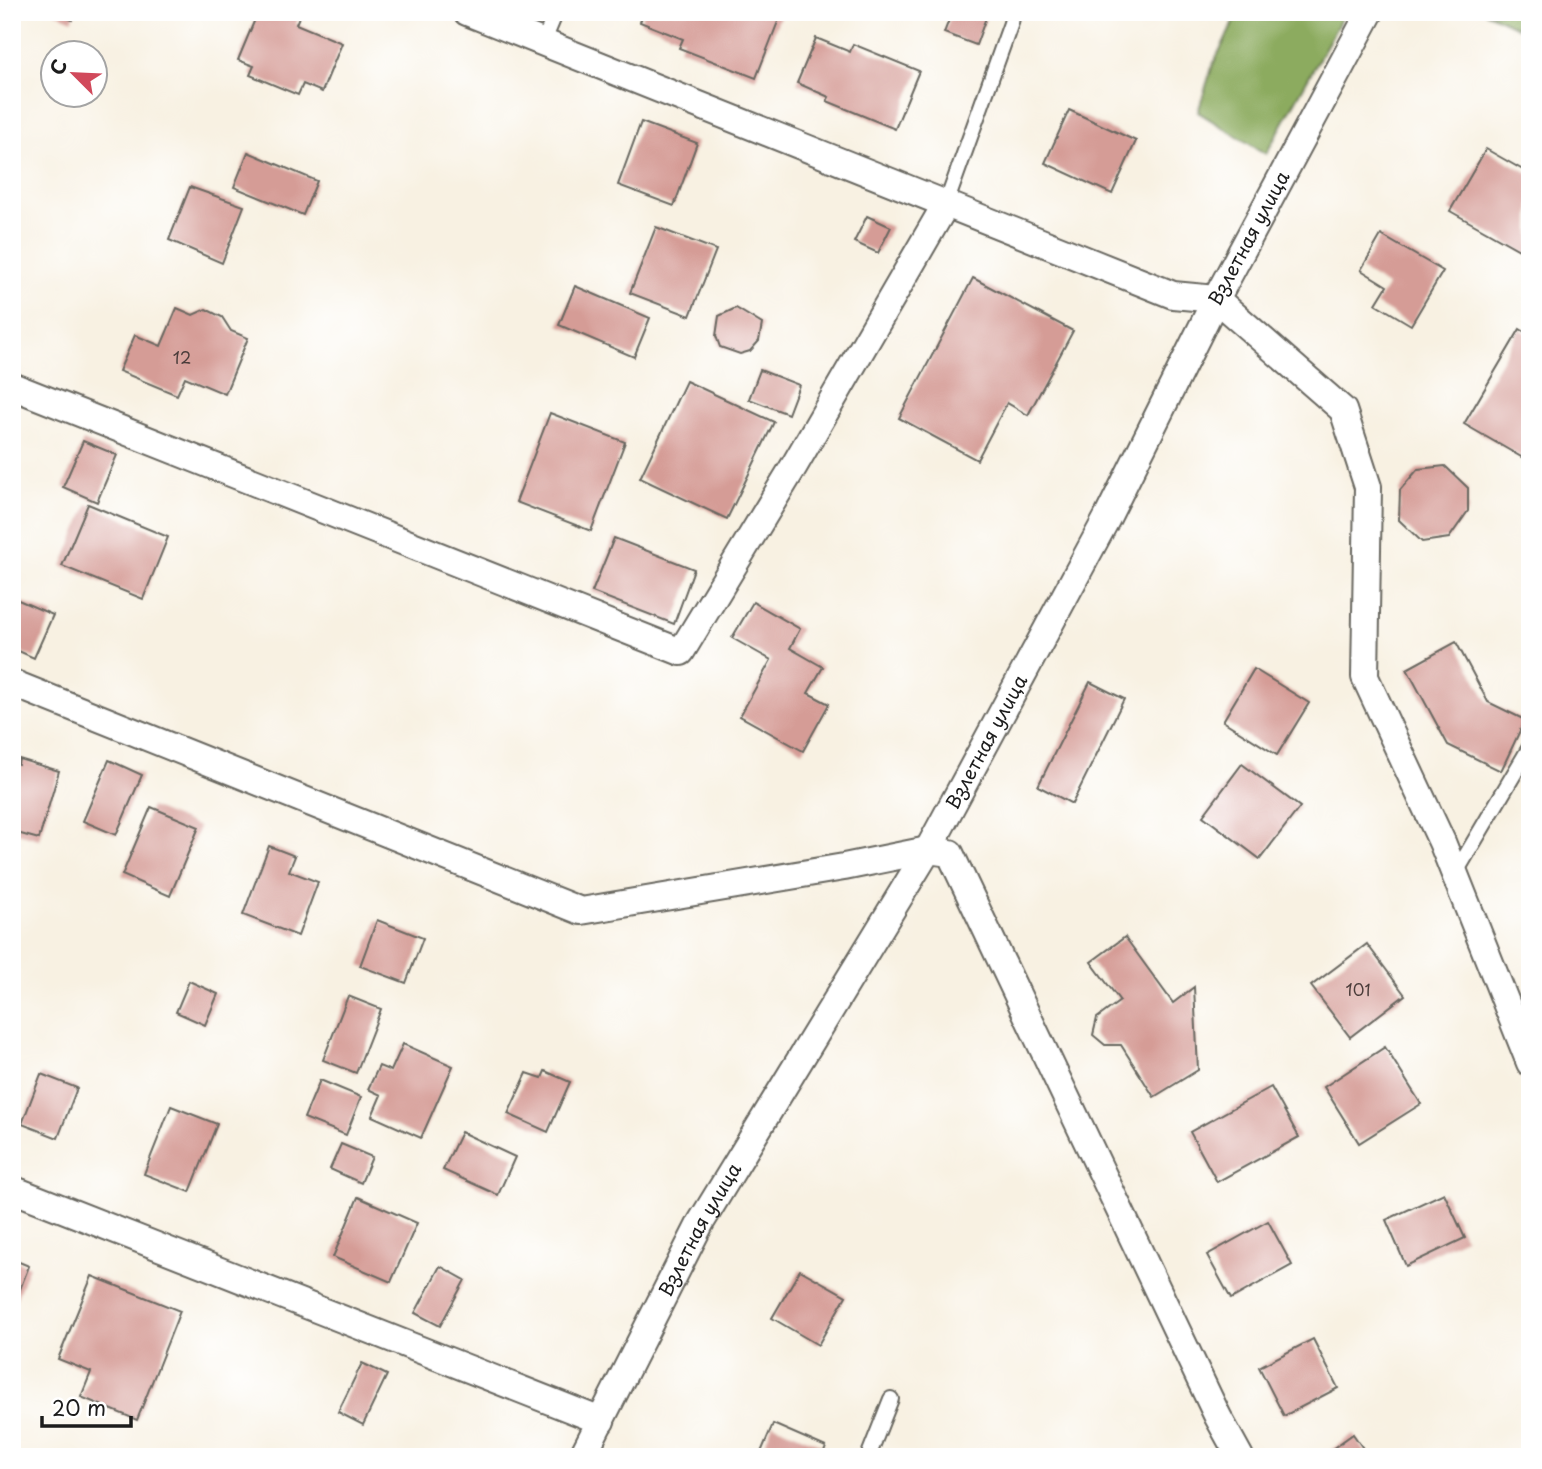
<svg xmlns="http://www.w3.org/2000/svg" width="1542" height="1469" font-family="'Playpen Sans',sans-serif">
  <rect width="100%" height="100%" fill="#fff"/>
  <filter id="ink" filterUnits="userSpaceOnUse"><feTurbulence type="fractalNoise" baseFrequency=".0143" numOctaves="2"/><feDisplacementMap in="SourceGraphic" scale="14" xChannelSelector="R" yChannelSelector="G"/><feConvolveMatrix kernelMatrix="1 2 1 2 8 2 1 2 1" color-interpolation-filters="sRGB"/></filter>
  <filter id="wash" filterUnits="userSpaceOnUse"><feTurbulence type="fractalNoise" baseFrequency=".00686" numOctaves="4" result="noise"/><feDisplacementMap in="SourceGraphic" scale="28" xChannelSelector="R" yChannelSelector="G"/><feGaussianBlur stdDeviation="1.57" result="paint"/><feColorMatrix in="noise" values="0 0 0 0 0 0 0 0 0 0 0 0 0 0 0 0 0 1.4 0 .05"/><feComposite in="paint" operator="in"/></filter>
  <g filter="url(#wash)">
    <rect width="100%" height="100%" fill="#f8f1e2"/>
    <g fill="#8cab5f" stroke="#54643e" stroke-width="2">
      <polygon points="1239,12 1345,12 1266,154 1198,112 1213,64"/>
      <polygon points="1485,12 1530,12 1530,33"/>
    </g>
    <g id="blocks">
      <g fill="#d59c96">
        <polygon points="54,12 76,12 72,20"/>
        <polygon points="258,12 301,12 296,24 342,43 322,92 303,84 298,95 250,75 254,66 238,60"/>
        <polygon points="644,12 777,12 781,14 756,78 679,48 683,39 640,22"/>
        <polygon points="952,12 988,12 976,45 944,33"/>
        <polygon points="816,38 850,52 853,44 919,71 895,129 827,101 829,97 797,83"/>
        <polygon points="1069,110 1136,141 1112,194 1045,163"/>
        <polygon points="641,122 697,143 674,206 618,185"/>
        <polygon points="1486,149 1530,174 1530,256 1450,211"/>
        <polygon points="248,152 317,181 303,215 234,187"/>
        <polygon points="190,187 244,206 222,263 169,240"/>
        <polygon points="867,216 891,227 878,253 854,242"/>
        <polygon points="656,227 716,250 690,316 630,293"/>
        <polygon points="1381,235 1443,271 1411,325 1376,304 1387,286 1361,270"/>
        <polygon points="973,278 1073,331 1028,415 1007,403 977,460 899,418"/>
        <polygon points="575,286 650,318 634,357 559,325"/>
        <polygon points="177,308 193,315 206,309 222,317 231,331 248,338 225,394 185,377 177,395 119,371 135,335 161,346"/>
        <polygon points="736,308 762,324 759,341 750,351 740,354 720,347 716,336 719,316"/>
        <polygon points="1520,329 1530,335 1530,462 1464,424"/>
        <polygon points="760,370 799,385 788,414 749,399"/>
        <polygon points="686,381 774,422 727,519 640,478"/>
        <polygon points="550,413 625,442 591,531 516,502"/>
        <polygon points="83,441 117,455 97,502 63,487"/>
        <polygon points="1445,466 1468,488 1468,511 1449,538 1422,542 1399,520 1400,490 1418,469"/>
        <polygon points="88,504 168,537 143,599 62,566"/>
        <polygon points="614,538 694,569 674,624 592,592"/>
        <polygon points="16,599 53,615 34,658 12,648 12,608"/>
        <polygon points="753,602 800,629 790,648 823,667 808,693 829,704 803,751 740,716 771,660 732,638"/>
        <polygon points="1456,642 1488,702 1525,720 1501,771 1448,745 1407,669"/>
        <polygon points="1254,669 1309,703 1277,755 1223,721"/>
        <polygon points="1090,682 1124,699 1072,804 1038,786"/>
        <polygon points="19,759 59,771 39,839 17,833 13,848 12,762 18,764"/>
        <polygon points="109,760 142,775 116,835 83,821"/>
        <polygon points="1242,764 1300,807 1260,859 1203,816"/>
        <polygon points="151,807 199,827 170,896 122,875"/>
        <polygon points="269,846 295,856 289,871 318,882 298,936 243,915"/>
        <polygon points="377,920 423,938 406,983 360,966"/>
        <polygon points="1125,937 1173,1003 1194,987 1198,1070 1154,1097 1121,1045 1105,1045 1093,1035 1097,1018 1120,1001 1091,962"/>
        <polygon points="1367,944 1405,995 1350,1037 1311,986"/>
        <polygon points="189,981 218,994 205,1025 176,1012"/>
        <polygon points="348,996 381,1009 356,1073 323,1060"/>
        <polygon points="403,1044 453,1066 421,1138 372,1116 381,1095 368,1089 379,1066 391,1071"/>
        <polygon points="1385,1047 1421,1104 1359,1143 1324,1087"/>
        <polygon points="545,1071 570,1082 548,1132 508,1114 527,1073 542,1078"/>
        <polygon points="41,1074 77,1088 58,1138 22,1124"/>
        <polygon points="320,1080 361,1097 346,1135 304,1118"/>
        <polygon points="1271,1087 1299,1137 1217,1182 1190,1132"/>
        <polygon points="171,1106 217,1124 190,1192 144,1174"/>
        <polygon points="461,1132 515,1157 498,1195 443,1170"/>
        <polygon points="341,1144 372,1157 361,1183 330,1169"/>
        <polygon points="1444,1193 1465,1238 1406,1266 1386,1220"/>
        <polygon points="358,1197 417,1223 391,1282 333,1257"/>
        <polygon points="1268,1221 1292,1265 1231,1299 1207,1255"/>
        <polygon points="12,1259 29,1266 12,1310"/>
        <polygon points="440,1266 465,1280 440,1326 415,1313"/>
        <polygon points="800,1270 846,1296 818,1345 772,1318"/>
        <polygon points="92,1276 180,1311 137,1420 81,1397 91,1372 58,1359"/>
        <polygon points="1313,1339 1338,1388 1284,1416 1259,1367"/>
        <polygon points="362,1363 387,1375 363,1425 338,1412"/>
        <polygon points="773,1424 826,1447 822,1457 759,1457"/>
        <polygon points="1353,1434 1369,1457 1321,1457"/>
      </g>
    </g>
  </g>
  <g filter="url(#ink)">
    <use href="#blocks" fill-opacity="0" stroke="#696761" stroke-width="2"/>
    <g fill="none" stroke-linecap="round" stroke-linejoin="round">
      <g stroke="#696761" stroke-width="18">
        <g id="lane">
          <polyline points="543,43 556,12"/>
          <polyline points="946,204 1011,23 1013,12"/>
          <polyline points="1455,874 1530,747"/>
          <polyline points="868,1457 891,1399"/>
        </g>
      </g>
      <g stroke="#696761" stroke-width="30">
        <g id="street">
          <polyline points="467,12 1173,295 1216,299 1343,410 1368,487 1365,677 1442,842 1530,1063"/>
          <polyline points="12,386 681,652 794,466 946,204"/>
          <polyline points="12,683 581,911 844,867 928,850 950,853 1218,1417 1240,1457"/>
          <polyline points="12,1189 601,1421"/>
          <path id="s1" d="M 582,1457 L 701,1222 L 928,850 L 1107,518 L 1216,299 L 1370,12"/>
        </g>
      </g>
      <use href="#lane" stroke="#fff" stroke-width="14"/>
      <use href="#street" stroke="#fff" stroke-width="26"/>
    </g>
  </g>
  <g text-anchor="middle" stroke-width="5" stroke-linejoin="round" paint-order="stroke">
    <g font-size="16" fill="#4a3c3a">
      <text x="182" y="364">12</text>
      <text x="1358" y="996">101</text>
    </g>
    <g font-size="19" fill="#1c1c1c" stroke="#fff">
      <text dy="7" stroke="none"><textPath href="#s1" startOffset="1390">Взлетная улица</textPath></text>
      <text dy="7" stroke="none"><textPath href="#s1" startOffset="822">Взлетная улица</textPath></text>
      <text dy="7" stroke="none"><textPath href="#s1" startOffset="256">Взлетная улица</textPath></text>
    </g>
  </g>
  <rect width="1542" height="1469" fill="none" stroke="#fff" stroke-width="42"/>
  <g transform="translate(74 74) rotate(294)"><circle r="33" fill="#ffffff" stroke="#a4a4a4" stroke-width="2"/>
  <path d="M0-5L12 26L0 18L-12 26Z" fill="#d1495b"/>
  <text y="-10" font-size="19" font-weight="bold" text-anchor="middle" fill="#1c1c1c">С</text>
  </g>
  <path d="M42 1416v10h89v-10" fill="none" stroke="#1c1c1c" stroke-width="3.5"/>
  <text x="52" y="1416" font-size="21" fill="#1c1c1c" stroke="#ffffff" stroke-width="5" paint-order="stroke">20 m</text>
</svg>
